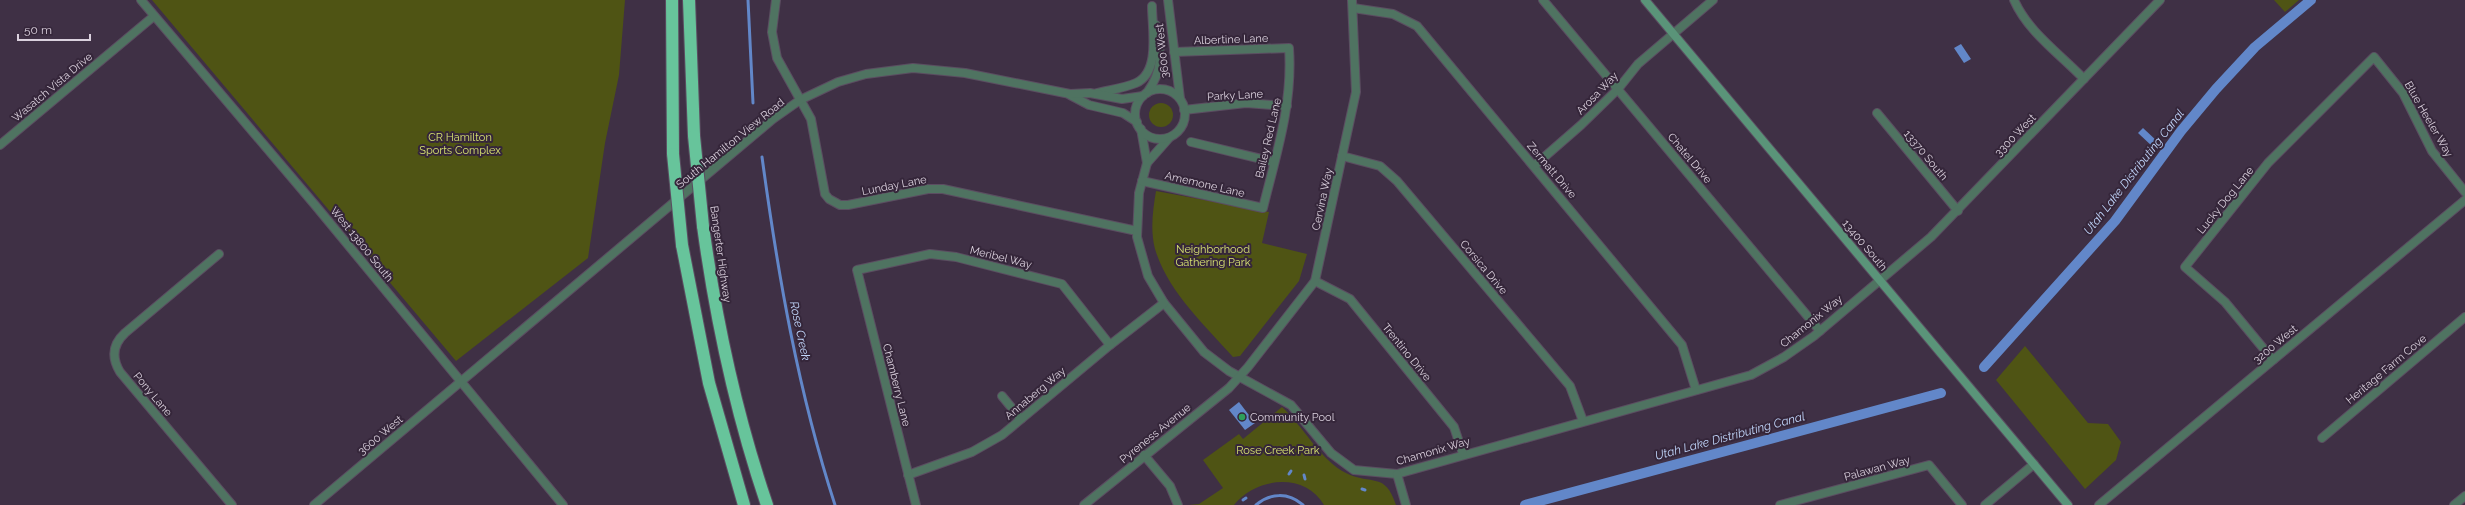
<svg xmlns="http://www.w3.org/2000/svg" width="2465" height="505" font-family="Raleway,sans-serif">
  <rect width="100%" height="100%" fill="#3f3045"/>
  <g fill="#4f5414">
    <polygon points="152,0 625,0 619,75 605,143 588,258 456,361"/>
    <polygon points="2274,0 2299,0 2285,12"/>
    <circle cx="1161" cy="115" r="12"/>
    <path d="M 1156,191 L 1269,212 L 1262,243 L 1307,254 L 1299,281 L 1240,356 L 1233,357 C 1204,324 1168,292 1155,249 C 1150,230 1153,209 1156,191 Z"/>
    <polygon points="2025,346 2088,423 2108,424 2121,442 2116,460 2085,489 1996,380"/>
    <path d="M 1282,407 C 1303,426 1321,461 1346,473 C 1372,486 1385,471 1396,505 L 1324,505 C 1305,472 1256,477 1234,505 L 1189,505 L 1199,504 L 1223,488 L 1203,460 L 1239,434 L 1243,439 Z"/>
  </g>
  <g fill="#6287c9">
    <polygon points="1961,44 1971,59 1964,63 1954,48"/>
    <polygon points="2143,128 2158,142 2153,147 2138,133"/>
    <polygon points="1239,402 1255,423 1245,430 1229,410"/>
  </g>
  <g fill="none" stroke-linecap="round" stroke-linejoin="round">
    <g stroke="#6287c9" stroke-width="3">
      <polyline points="748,0 753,103"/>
      <path d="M 762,157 C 778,275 798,391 835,505"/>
      <polyline points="1289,474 1291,471"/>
      <polyline points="1304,475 1305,479"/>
      <polyline points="1362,489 1365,490"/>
      <polyline points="1243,500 1246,498"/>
      <path d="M 1256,505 C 1270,493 1288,492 1303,505"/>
    </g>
    <g stroke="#6287c9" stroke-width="10">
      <polyline points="1984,367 2115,221 2181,131 2216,89 2255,47 2311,0"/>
      <polyline points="1525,505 1941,393"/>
    </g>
    <g stroke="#5b4d61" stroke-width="10">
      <g id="minor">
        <polyline points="776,0 772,32 777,58 811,119 825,194 829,199 840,205 848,205 928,189 943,189 1137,231"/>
        <polyline points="1543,0 1820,331"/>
        <path d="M 2014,0 C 2028,32 2060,54 2084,79"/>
        <polyline points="1353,8 1393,14 1417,26 1682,345 1696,390"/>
        <polyline points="1184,110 1246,103 1287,106"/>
        <polyline points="1877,113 1958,211"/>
        <polyline points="1141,129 1147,163 1139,193 1137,237 1148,276 1164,303 1204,352 1229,371 1291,405 1331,453 1354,470 1397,474 1751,375 1784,357 1814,336 1931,237 2160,0"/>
        <polyline points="1191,142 1274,162"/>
        <polyline points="0,145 154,16"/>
        <polyline points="1342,156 1380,166 1397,181 1570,386 1583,421"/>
        <polyline points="1147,163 1169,138"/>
        <polyline points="1534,166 1581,125 1618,89 1638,64 1713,0"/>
        <path d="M 1142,181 L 1263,208 C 1276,155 1293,104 1289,48 L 1174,52"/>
        <path d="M 219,254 L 125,333 C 113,344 111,357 120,372 L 232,505"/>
        <polyline points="1315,281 1350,299 1454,427 1463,454"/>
        <polyline points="2273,360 2225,302 2185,267 2268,163 2374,57 2403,93 2432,151 2465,192"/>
        <polyline points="1002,396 1021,419"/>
        <polyline points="2322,438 2465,317"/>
        <polyline points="1144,455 1170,486 1178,505"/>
        <polyline points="1397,474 1406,505"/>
        <polyline points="908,475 972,452 1002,435 1110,345 1164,303"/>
        <polyline points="916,505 857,270 930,254 956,257 1062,284 1110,345"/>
        <polyline points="1084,505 1229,388 1248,367 1315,281 1356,92 1352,0"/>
        <polyline points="1780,505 1929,465 1962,505"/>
        <polyline points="1985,505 2034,464"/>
        <polyline points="2099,505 2465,200"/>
        <polyline points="2454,505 2465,496"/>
      </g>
    </g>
    <g stroke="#5b4d61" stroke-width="10">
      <g id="tertiary">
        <polyline points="141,0 315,205 563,505"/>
        <polyline points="1168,0 1180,98"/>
        <circle cx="1160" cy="114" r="25"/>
        <path d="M 1097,93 C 1109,90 1124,88 1136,83 C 1161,72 1152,28 1152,6"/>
        <path d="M 1147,93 C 1164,69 1161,53 1156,25"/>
        <polyline points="1070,95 1089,105 1123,113 1137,122"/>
        <polyline points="314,505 773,119 800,100 838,82 866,74 913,68 965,73 1070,94 1090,93 1122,99 1143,96"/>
      </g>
    </g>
    <g stroke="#5b4d61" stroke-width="10">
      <polyline id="secondary" points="1645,0 2068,505"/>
    </g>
    <g stroke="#5b4d61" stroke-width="14">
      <g id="motorway">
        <polyline points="672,0 673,154"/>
        <polyline points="689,0 694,136"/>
        <path d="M 703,226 C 716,321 736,414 767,505"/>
        <polyline points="682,245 709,383 744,505"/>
      </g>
    </g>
    <use href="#minor" stroke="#4f7361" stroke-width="8"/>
    <use href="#tertiary" stroke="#4f7361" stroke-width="8"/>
    <use href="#secondary" stroke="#5a9479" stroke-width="8"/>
    <use href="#motorway" stroke="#67c49b" stroke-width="12"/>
    <g stroke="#5b4d61" stroke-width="14" stroke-linecap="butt">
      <g id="motorway-bridge">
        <polyline points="694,136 703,226"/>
        <polyline points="673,154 682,245"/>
      </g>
    </g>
    <use href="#motorway-bridge" stroke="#67c49b" stroke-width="12"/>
  </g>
  <circle fill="#2e9e5b" stroke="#35263a" stroke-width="1.5" cx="1242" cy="417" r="4"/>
  <g text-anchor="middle" stroke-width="4" stroke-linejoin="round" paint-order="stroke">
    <g font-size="11" fill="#dbd1de" stroke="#35263a">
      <text transform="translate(1231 39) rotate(-2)" y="4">Albertine Lane</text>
      <text transform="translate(1162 51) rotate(-96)" y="4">3600 West</text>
      <text transform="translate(52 87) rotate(-40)" y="4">Wasatch Vista Drive</text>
      <text transform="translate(1597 93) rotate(-46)" y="4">Arosa Way</text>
      <text transform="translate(1235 95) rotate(-3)" y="4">Parky Lane</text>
      <text transform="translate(2429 119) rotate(60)" y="4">Blue Heeler Way</text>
      <text transform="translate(2015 135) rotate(-46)" y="4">3300 West</text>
      <text transform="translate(1268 138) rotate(-77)" y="4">Bailey Red Lane</text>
      <text transform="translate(730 143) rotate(-39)" y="4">South Hamilton View Road</text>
      <text transform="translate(1926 155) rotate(50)" y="4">13370 South</text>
      <text transform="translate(1690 158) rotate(50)" y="4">Chatel Drive</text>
      <text transform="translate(1552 170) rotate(50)" y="4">Zermatt Drive</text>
      <text transform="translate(1205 184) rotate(13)" y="4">Amemone Lane</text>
      <text transform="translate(894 185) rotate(-11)" y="4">Lunday Lane</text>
      <text transform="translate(1322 199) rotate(-78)" y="4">Cervina Way</text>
      <text transform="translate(2225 200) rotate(-51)" y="4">Lucky Dog Lane</text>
      <text transform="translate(362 244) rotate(51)" y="4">West 13800 South</text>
      <text transform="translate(1865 245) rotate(50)" y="4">13400 South</text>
      <text transform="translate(721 254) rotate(82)" y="4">Bangerter Highway</text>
      <text transform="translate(1001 257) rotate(14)" y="4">Meribel Way</text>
      <text transform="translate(1484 267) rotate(50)" y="4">Corsica Drive</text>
      <text transform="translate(1811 321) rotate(-39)" y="4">Chamonix Way</text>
      <text transform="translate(2275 344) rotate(-40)" y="4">3200 West</text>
      <text transform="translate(1407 352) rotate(51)" y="4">Trentino Drive</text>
      <text transform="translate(2386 369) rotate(-40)" y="4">Heritage Farm Cove</text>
      <text transform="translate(897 385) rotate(76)" y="4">Chamberry Lane</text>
      <text transform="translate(1035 393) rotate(-40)" y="4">Annaberg Way</text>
      <text transform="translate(153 394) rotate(50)" y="4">Pony Lane</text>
      <text transform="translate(1155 433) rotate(-39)" y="4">Pyreness Avenue</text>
      <text transform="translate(380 435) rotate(-40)" y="4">3600 West</text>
      <text transform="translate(1433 451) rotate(-16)" y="4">Chamonix Way</text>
      <text transform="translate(1877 468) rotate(-15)" y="4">Palawan Way</text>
    </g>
    <g font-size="11" fill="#d8e372" stroke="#35263a">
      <text x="460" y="141">CR Hamilton<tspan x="460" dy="13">Sports Complex</tspan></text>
      <text x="1213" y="253">Neighborhood<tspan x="1213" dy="13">Gathering Park</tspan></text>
      <text x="1278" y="454">Rose Creek Park</text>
    </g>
    <g font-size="11" fill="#dbd1de" stroke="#35263a" text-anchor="start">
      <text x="1250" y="421">Community Pool</text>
    </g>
    <g font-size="12" font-style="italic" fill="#c1d5fa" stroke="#35263a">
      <text transform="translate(2134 172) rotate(-52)" y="4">Utah Lake Distributing Canal</text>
      <text transform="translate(800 331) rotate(78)" y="4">Rose Creek</text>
      <text transform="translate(1730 436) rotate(-15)" y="4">Utah Lake Distributing Canal</text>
    </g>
  </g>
  <path d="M18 34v6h72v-6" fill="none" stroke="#dbd1de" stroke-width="2"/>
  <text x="24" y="34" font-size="12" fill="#dbd1de" stroke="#35263a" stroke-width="3" paint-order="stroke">50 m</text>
</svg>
